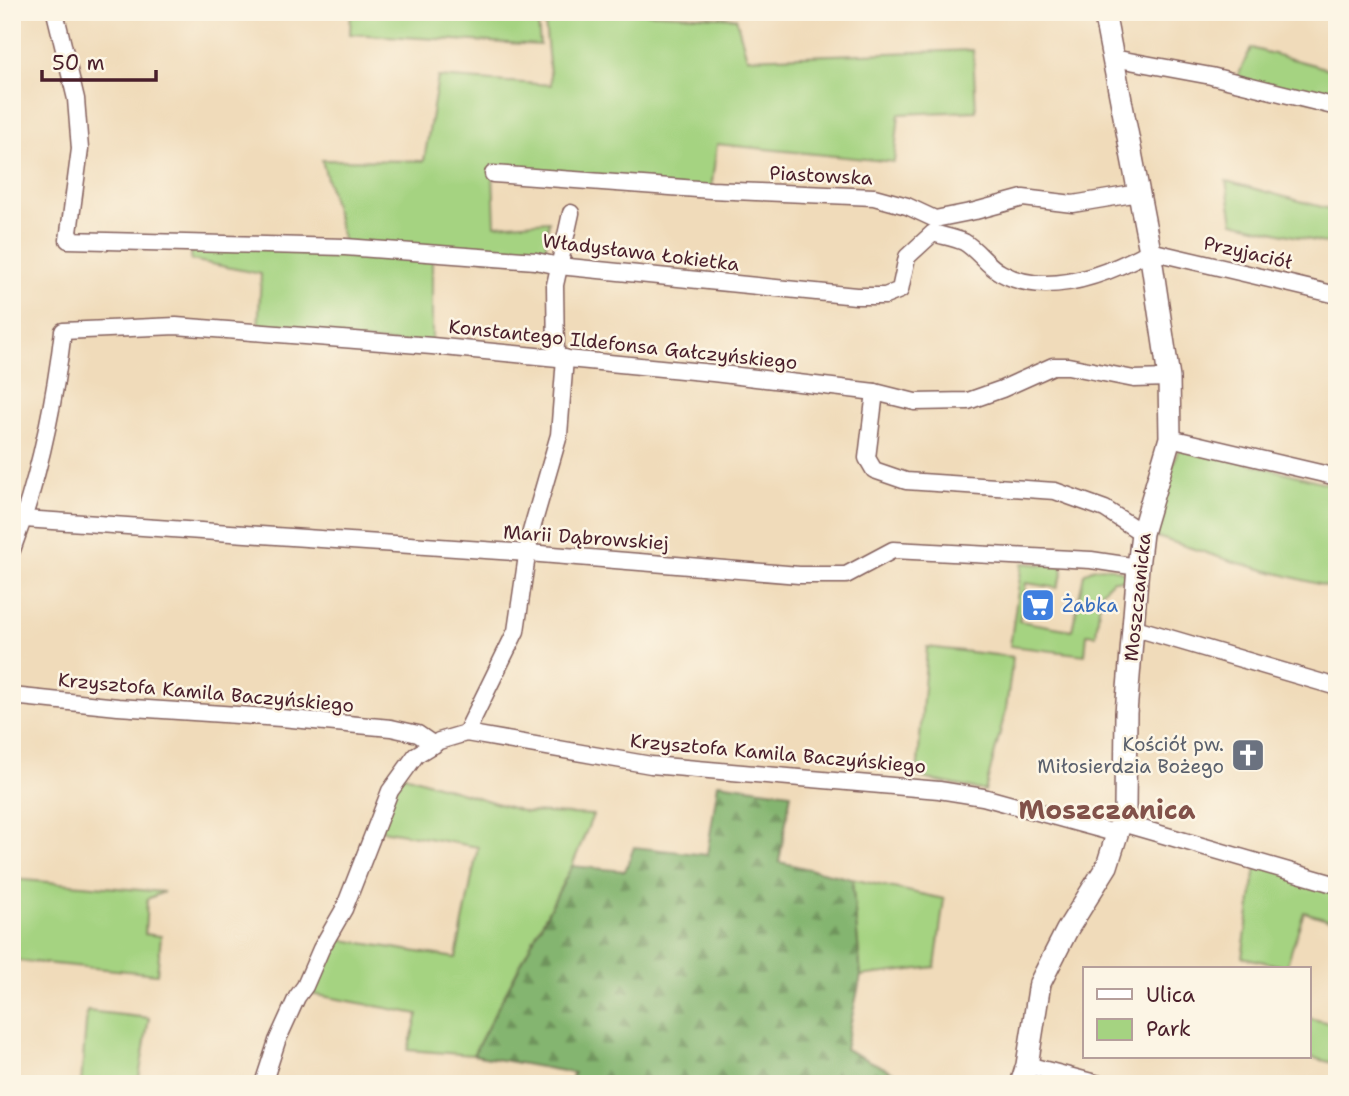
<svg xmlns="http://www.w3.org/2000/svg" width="1349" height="1096" font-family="'Shantell Sans',sans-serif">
  <defs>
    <pattern id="forest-firs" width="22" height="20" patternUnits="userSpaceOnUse" patternTransform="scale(1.75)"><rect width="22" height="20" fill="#84b56f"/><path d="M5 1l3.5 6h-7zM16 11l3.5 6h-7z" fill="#6e935b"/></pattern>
  </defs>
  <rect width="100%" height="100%" fill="#fcf5e5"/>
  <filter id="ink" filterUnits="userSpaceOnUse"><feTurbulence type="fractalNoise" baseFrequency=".0143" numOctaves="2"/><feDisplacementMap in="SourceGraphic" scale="14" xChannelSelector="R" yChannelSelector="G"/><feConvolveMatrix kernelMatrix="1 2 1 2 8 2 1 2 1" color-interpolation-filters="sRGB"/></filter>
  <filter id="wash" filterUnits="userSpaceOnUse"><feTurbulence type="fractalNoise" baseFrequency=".00686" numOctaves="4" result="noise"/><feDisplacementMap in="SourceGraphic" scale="28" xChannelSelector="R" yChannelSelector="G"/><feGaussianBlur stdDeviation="1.57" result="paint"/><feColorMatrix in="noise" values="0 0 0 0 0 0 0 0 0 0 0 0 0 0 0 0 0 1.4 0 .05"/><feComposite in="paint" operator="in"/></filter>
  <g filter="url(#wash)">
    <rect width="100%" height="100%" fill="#f0dbba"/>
    <g fill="#a5d381" stroke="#787956" stroke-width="2">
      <polygon points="351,12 537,12 540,45 350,34"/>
      <polygon points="544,12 623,12 736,18 747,58 973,50 976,111 899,114 894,162 717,144 711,190 493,174 495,225 549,221 544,263 432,254 432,346 258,332 261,274 191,260 192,243 345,247 322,160 424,161 438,77 551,85"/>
      <polygon points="1251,48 1337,71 1337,106 1235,82"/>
      <polygon points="1226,181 1337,211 1337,246 1233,222"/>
      <polygon points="1182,446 1337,486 1337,589 1231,561 1151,535 1178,450"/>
      <path d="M 1022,563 L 1060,566 L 1062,567 L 1063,572 L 1057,588 L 1026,583 L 1019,621 L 1072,630 L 1084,574 C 1096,563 1116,567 1128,575 L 1127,580 L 1113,580 L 1101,592 L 1096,635 L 1087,634 L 1085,655 L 1010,646 Z"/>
      <polygon points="927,647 1013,657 1006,709 985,791 917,777"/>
      <polygon points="401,774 525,812 593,815 572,866 473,1055 408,1050 418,1014 306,993 337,939 456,958 478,847 376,829"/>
      <polygon points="1257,861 1337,893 1337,922 1304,912 1286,967 1242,957"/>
      <polygon points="12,879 164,892 147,899 145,934 161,936 157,974 12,960"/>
      <polygon points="852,879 944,899 935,967 861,976"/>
      <polygon points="87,1011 149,1018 138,1084 81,1084"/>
      <polygon points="1309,1018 1337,1025 1337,1064 1306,1056 1309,1056"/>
    </g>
    <polygon fill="url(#forest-firs)" stroke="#676a4d" stroke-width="2" points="718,783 791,793 779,862 852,879 861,976 845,1049 893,1072 891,1084 569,1084 574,1073 473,1055 572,866 625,871 634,847 707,855"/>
  </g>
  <g filter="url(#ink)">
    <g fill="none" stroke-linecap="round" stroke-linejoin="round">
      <g stroke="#84615d" stroke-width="19">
        <g id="minor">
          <path d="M 55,12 L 76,99 L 80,149 L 68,240 L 345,247 L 536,261 L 559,266 L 856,296 L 885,296 L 900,290 L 907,257 L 933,233 C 943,236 955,238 964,242 C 978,250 987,266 1001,273 C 1048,299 1108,274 1150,251 L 1337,295"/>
          <polyline points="1113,58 1211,76 1337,107"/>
          <polyline points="493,174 711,190 874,197 907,206 935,219 975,211 1023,198 1073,204 1139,193"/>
          <polyline points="556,357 555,285 571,213"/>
          <polyline points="875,392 867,458 874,470 906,481 1055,491 1105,509 1142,533"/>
          <polyline points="1170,438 1337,477"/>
          <polyline points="24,519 528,553 799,575 846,575 893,550 1091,560 1138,567"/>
          <path d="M 12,550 C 39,479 54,406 63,331 L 176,326 L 432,346 L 713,373 L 875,392 L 915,402 L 968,401 L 1002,389 L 1053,366 L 1068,366 L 1134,379 L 1169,378"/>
          <polyline points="1132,627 1337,687"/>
          <polyline points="12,696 118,707 281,718 391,728 418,734 434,745"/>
          <polyline points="466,733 516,631 530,535 559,435 565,358"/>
          <polyline points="1122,823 1337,885"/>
          <polyline points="1027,1065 1099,1084"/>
          <polyline points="263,1084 277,1041 297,997 305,986 321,949 344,909 390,791 416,755 439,741 466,733 651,765 939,790 983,797 1118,834"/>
        </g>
      </g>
      <g stroke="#84615d" stroke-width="24">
        <polyline id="tertiary" points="1021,1084 1027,1065 1040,983 1067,930 1107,866 1125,809 1126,713 1138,567 1142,533 1170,438 1169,378 1150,251 1104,12"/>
      </g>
      <use href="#minor" stroke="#fff" stroke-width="16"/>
      <use href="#tertiary" stroke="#fff" stroke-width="21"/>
    </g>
  </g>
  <defs>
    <g id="supermarket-square" transform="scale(1.75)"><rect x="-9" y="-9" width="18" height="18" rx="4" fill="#3f7fe0" stroke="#fcf5e5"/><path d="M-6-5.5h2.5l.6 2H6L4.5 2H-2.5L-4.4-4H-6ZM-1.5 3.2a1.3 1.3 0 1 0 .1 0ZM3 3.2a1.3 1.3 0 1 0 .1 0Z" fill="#fff"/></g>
    <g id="church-square" transform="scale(1.75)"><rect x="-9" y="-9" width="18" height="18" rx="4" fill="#6b7280" stroke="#fcf5e5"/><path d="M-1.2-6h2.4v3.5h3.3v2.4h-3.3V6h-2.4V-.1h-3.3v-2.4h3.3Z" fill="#fff"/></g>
  </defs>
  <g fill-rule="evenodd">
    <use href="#supermarket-square" x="1038" y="605"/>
    <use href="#church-square" x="1248" y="755"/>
  </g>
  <g text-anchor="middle" stroke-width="5" stroke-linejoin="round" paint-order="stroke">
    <g font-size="19" fill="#4a1f2b" stroke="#fcf5e5">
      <text transform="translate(821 175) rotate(3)" y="7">Piastowska</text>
      <text transform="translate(641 252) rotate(7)" y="7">Władysława Łokietka</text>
      <text transform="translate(1248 252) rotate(13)" y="7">Przyjaciół</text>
      <text transform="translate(623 344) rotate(6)" y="7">Konstantego Ildefonsa Gałczyńskiego</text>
      <text transform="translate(586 537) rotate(4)" y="7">Marii Dąbrowskiej</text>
      <text transform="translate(1137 597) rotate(-84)" y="7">Moszczanicka</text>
      <text transform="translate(206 692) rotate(5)" y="7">Krzysztofa Kamila Baczyńskiego</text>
      <text transform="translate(778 753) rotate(5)" y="7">Krzysztofa Kamila Baczyńskiego</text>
    </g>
    <g font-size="19" fill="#366cbe" stroke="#fcf5e5" text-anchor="start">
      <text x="1062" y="612">Żabka</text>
    </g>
    <g font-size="19" fill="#5b616d" stroke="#fcf5e5" text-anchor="end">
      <text x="1224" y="751">Kościół pw.<tspan x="1224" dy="22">Miłosierdzia Bożego</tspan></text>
    </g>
    <g font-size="26" font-weight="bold" fill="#82524a" stroke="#fcf5e5">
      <text x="1107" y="819">Moszczanica</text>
    </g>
  </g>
  <rect width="1349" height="1096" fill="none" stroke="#fcf5e5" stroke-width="42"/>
  <rect x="1083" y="967" width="228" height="91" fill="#fcf5e5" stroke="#b59f9b" stroke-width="2"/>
  <rect x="1097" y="989" width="35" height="10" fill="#ffffff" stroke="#b59f9b" stroke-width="2"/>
  <text x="1146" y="1002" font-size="21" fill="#4a1f2b">Ulica</text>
  <rect x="1097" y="1019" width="35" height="21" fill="#a5d381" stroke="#b59f9b" stroke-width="2"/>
  <text x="1146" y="1036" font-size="21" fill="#4a1f2b">Park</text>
  <path d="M42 70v10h114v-10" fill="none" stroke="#4a1f2b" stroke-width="3.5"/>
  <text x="52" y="70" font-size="21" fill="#4a1f2b" stroke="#fcf5e5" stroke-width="5" paint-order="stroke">50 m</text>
</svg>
